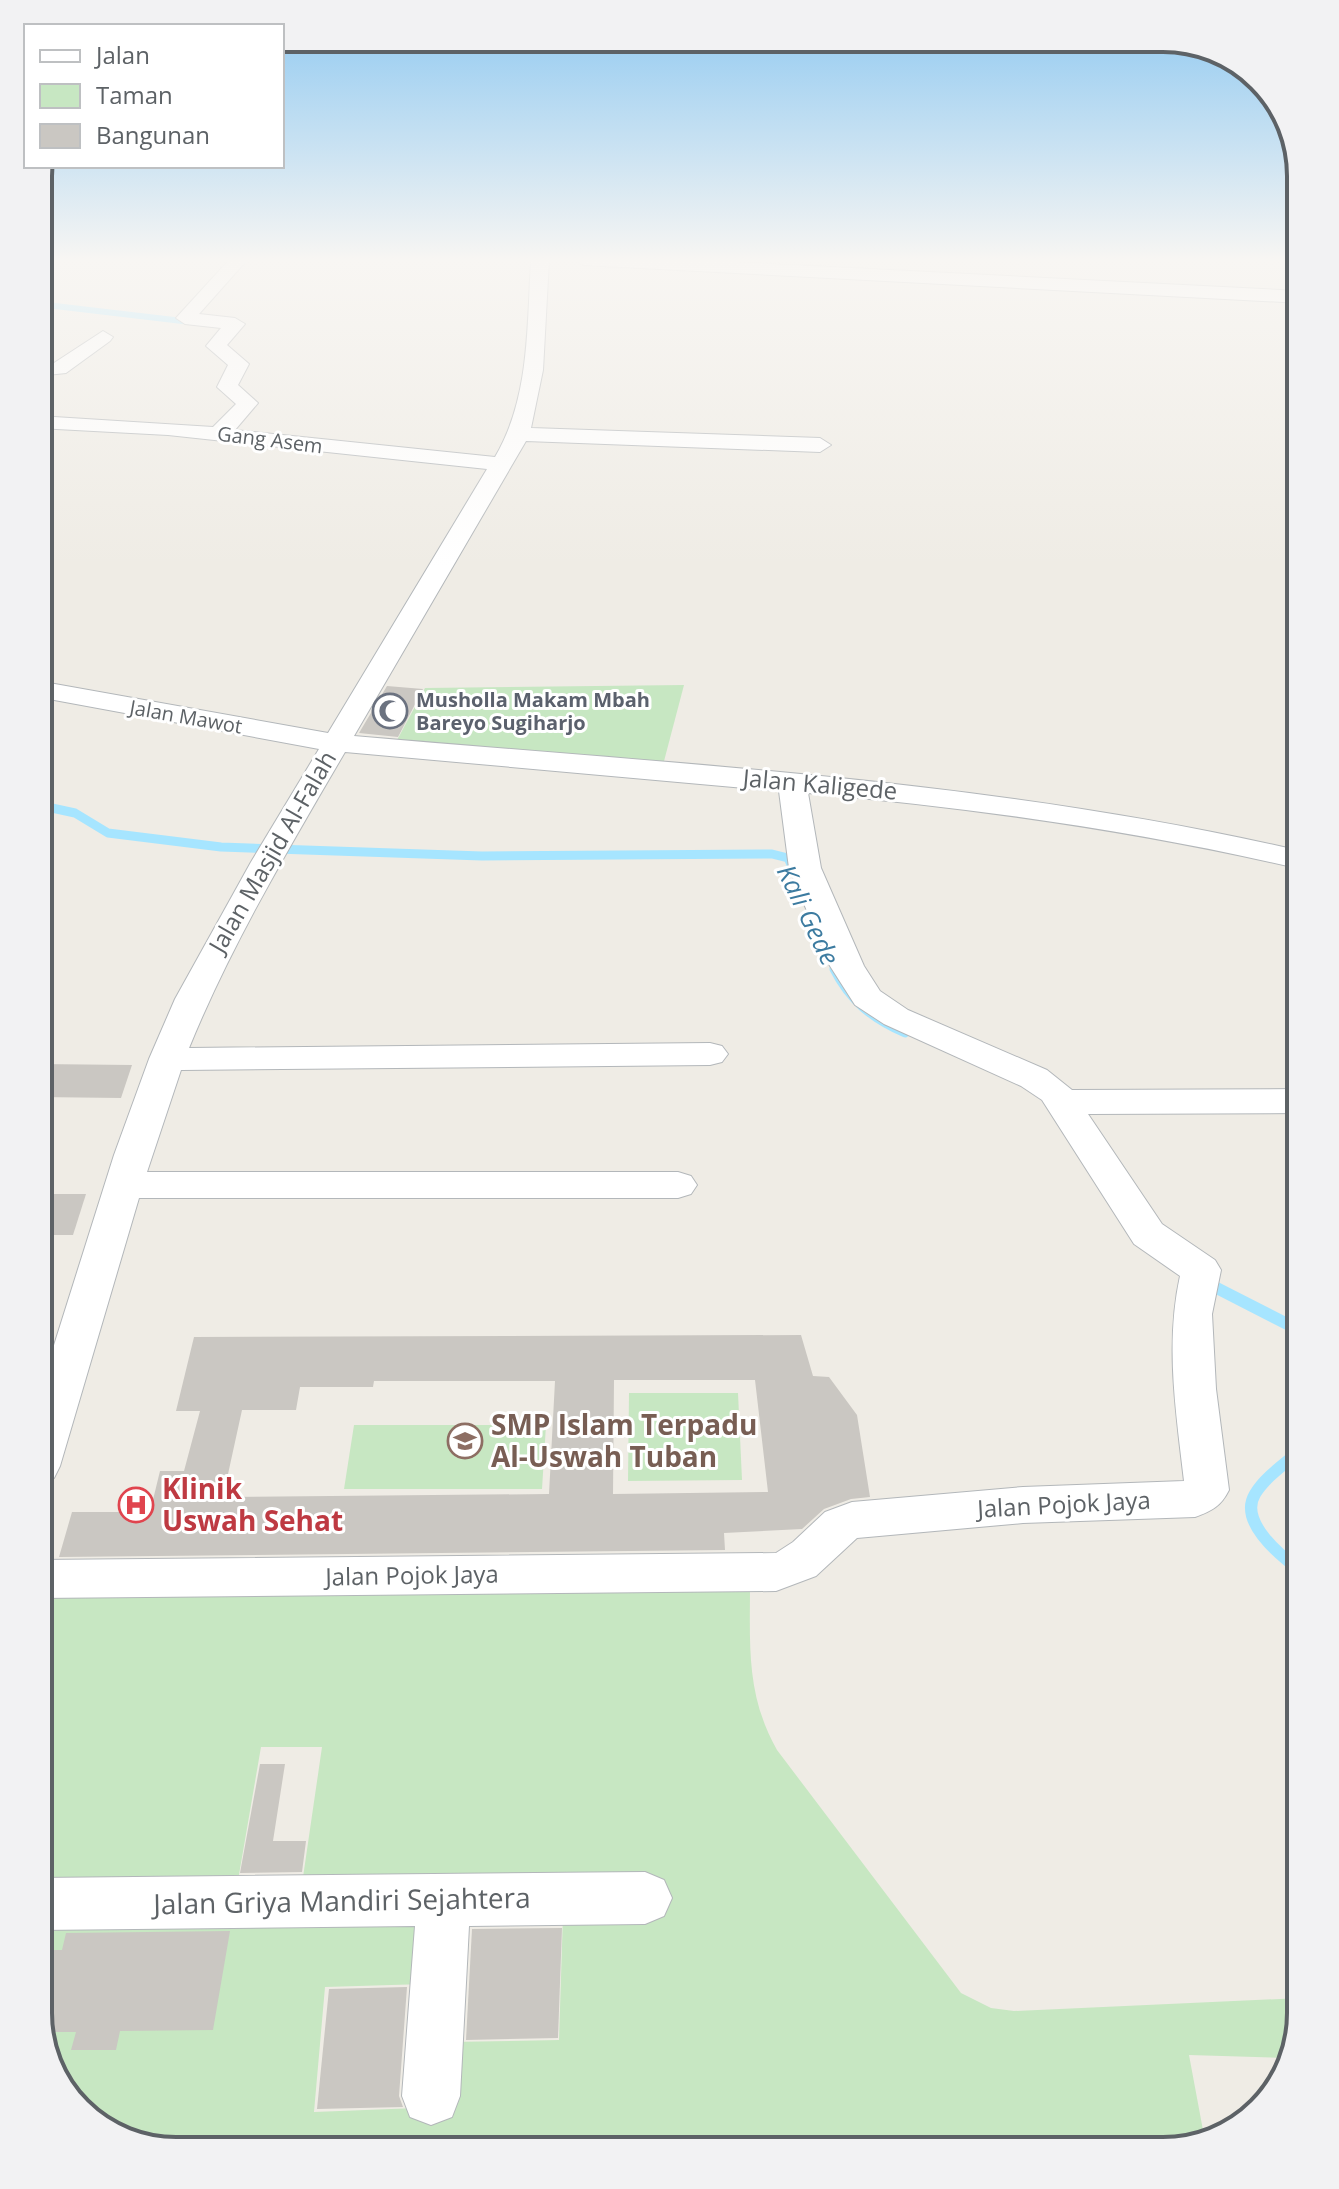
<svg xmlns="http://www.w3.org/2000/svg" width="1339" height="2189" font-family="'Open Sans',sans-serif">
  <rect width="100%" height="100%" fill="#efece5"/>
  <g fill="#c7e7c2" fill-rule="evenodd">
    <polygon points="684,685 663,765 396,742 425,688"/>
    <polygon points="629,1393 738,1393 742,1480 628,1481"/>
    <polygon points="354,1425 546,1425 542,1489 344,1489"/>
    <path d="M 750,1585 C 750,1646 746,1695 777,1750 L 961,1993 L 991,2008 L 1014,2011 L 1301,1998 L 1301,2014 L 1289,2058 L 1189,2055 L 1205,2141 L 1174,2149 L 788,2142 L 788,2151 L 167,2151 L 100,2128 L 52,2075 L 38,2013 L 38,1593 ZM 261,1747 L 322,1747 L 301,1891 L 236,1892 ZM 563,1914 L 559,2040 L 450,2042 L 443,2107 L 314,2112 L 325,1987 L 425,1984 L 430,1915 Z"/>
  </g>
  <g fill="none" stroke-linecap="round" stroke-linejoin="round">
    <polyline stroke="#a6e5ff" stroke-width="6" points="38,304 191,322"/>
    <g stroke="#a6e5ff" stroke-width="9">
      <polyline points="38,805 75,813 108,833 221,847 482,856 772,854 788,858 793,869"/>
      <path d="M 834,969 C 850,1001 873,1019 905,1033"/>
    </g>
    <g stroke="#a6e5ff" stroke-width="12">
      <polyline points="1205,1282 1301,1331"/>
      <path d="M 1301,1450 C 1286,1463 1265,1477 1255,1494 C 1238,1522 1282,1557 1301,1571"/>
    </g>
  </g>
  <g fill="#cac7c2" fill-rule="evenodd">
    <polygon points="387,686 423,689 398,737 359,733"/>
    <polygon points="38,1064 132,1065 121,1098 38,1097"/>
    <polygon points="38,1194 86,1194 73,1235 38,1235"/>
    <path d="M 801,1335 L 813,1376 L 829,1377 L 857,1415 L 870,1497 L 851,1499 L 824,1509 L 802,1529 L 724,1533 L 725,1550 L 59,1557 L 72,1512 L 150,1512 L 160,1471 L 184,1471 L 200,1411 L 176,1411 L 194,1337 ZM 614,1380 L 755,1380 L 768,1492 L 613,1494 ZM 374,1381 L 555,1381 L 549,1494 L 223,1497 L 242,1410 L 296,1410 L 300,1387 L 373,1387 Z"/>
    <polygon points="260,1764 285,1764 273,1841 306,1841 302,1872 240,1873"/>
    <polygon points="562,1928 558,2038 466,2040 472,1929"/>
    <polygon points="230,1931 213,2030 120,2031 116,2050 71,2050 76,2032 43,2032 50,2000 38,2000 38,1987 47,1950 62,1950 66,1933"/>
    <polygon points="407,1987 399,2096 403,2107 317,2109 329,1989"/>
  </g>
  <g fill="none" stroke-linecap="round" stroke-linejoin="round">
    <g stroke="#b3b7ba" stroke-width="2">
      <g id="minor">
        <path d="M 229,260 L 247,260 L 199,314 L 235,318 L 245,324 L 227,345 L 249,364 L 238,385 L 258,403 L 235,430 L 495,457 C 530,398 527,326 531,260 L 549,260 L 543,370 L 531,428 L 820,438 L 831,445 L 820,452 L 526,441 L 354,736 C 671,764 991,779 1301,851 L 1301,869 C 1138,831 975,808 808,793 L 821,868 L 864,966 L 880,991 L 908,1010 L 1047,1070 L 1072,1090 L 1301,1089 L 1301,1113 L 1088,1114 L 1162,1224 L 1215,1260 L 1221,1270 L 1212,1314 L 1216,1389 L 1229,1490 C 1221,1506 1212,1511 1195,1517 L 1023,1523 L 857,1538 L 816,1576 L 776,1591 L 38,1598 L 38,1560 L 776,1553 L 793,1542 L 825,1512 L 852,1502 L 1023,1487 L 1184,1481 C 1176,1413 1165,1344 1180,1276 L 1134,1244 L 1042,1100 L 1021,1086 L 884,1024 L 855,1005 L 830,966 L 789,868 L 779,791 L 345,752 C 289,848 231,945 189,1048 L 710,1043 L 722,1046 L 728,1054 L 722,1062 L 710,1065 L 181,1070 L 147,1172 L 678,1172 L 691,1176 L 697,1185 L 691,1194 L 678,1198 L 139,1198 L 60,1466 L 54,1478 L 38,1483 L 38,1396 L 114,1155 L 149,1059 L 175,999 L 251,862 L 319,749 L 38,697 L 38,681 L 328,733 L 487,469 L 168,435 L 38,428 L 38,416 L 213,427 L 236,404 L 217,387 L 228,365 L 206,346 L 221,328 L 185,324 L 176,318 Z"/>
        <polygon points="575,260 696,260 1301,291 1301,303 583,265"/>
        <polygon points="103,331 113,337 110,341 66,373 38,376 38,364 54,363"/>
        <polygon points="645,1872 664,1880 672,1898 664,1916 645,1924 469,1926 460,2096 452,2117 431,2125 410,2117 402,2096 415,1926 38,1930 38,1878"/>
      </g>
    </g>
    <use href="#minor" fill="#fff" fill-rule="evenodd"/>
  </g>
  <linearGradient id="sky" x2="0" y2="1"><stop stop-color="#8dc8f1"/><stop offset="0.46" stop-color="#f8f6f3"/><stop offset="1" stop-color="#f8f6f3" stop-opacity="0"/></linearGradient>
  <rect width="1339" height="567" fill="url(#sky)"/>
  <defs>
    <g id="mosque-ring" transform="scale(1.8)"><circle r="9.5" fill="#fff" stroke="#6b7280" stroke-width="1.5"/><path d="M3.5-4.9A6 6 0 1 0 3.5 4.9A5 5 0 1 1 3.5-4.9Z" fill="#6b7280"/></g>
    <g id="school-ring" transform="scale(1.8)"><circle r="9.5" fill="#fff" stroke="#8d6e63" stroke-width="1.5"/><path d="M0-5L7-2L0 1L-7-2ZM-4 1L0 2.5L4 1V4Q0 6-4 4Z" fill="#8d6e63"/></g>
    <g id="hospital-ring" transform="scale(1.8)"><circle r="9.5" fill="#fff" stroke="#e0444e" stroke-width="1.5"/><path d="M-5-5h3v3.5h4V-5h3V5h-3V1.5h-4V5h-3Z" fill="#e0444e"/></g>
  </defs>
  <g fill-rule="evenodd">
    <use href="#mosque-ring" x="390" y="711"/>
    <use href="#school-ring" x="465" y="1441"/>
    <use href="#hospital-ring" x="136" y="1505"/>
  </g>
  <g text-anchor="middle" stroke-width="6" stroke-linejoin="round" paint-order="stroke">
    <g font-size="20" fill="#5d6266" stroke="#fff">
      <text transform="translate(270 440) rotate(7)" y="7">Gang Asem</text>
      <text transform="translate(186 717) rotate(10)" y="7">Jalan Mawot</text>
    </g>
    <g font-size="20" font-weight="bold" fill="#5b616d" stroke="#fff" text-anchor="start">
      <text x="416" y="707">Musholla Makam Mbah<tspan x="416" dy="23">Bareyo Sugiharjo</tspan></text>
    </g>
    <g font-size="24" fill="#5d6266" stroke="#fff">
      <text transform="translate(820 785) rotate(5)" y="8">Jalan Kaligede</text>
      <text transform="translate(273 852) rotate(-60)" y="8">Jalan Masjid Al-Falah</text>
      <text transform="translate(1064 1505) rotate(-3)" y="8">Jalan Pojok Jaya</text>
      <text transform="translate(412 1576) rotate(-1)" y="8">Jalan Pojok Jaya</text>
    </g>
    <g font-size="26" font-style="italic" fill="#3c7ba0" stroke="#fff">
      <text transform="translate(808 915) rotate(64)" y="9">Kali Gede</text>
    </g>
    <g font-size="28" font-weight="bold" fill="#785e54" stroke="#fff" text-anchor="start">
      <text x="491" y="1435">SMP Islam Terpadu<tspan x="491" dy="32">Al-Uswah Tuban</tspan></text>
    </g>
    <g font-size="28" font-weight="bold" fill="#be3a42" stroke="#fff" text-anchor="start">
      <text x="162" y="1499">Klinik<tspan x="162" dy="32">Uswah Sehat</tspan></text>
    </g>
    <g font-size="28" fill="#5d6266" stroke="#fff">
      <text transform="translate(342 1901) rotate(-1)" y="10">Jalan Griya Mandiri Sejahtera</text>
    </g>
  </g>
  <path d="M0 0H1339V2189H0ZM176 52H1163A124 124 0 0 1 1287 176V2013A124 124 0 0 1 1163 2137H176A124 124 0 0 1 52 2013V176A124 124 0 0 1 176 52Z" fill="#f2f2f3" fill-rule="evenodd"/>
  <path fill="none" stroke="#5d6266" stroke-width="4" d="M176 52H1163A124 124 0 0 1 1287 176V2013A124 124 0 0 1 1163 2137H176A124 124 0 0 1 52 2013V176A124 124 0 0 1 176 52Z"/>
  <rect x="24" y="24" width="260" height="144" fill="#ffffff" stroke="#bec0c2" stroke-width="2"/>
  <rect x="40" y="50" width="40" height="12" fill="#ffffff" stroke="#bec0c2" stroke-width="2"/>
  <text x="96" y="64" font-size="24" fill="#5d6266">Jalan</text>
  <rect x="40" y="84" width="40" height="24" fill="#c7e7c2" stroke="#bec0c2" stroke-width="2"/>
  <text x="96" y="104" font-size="24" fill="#5d6266">Taman</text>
  <rect x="40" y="124" width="40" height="24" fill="#cac7c2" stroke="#bec0c2" stroke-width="2"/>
  <text x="96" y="144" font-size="24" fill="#5d6266">Bangunan</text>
</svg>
